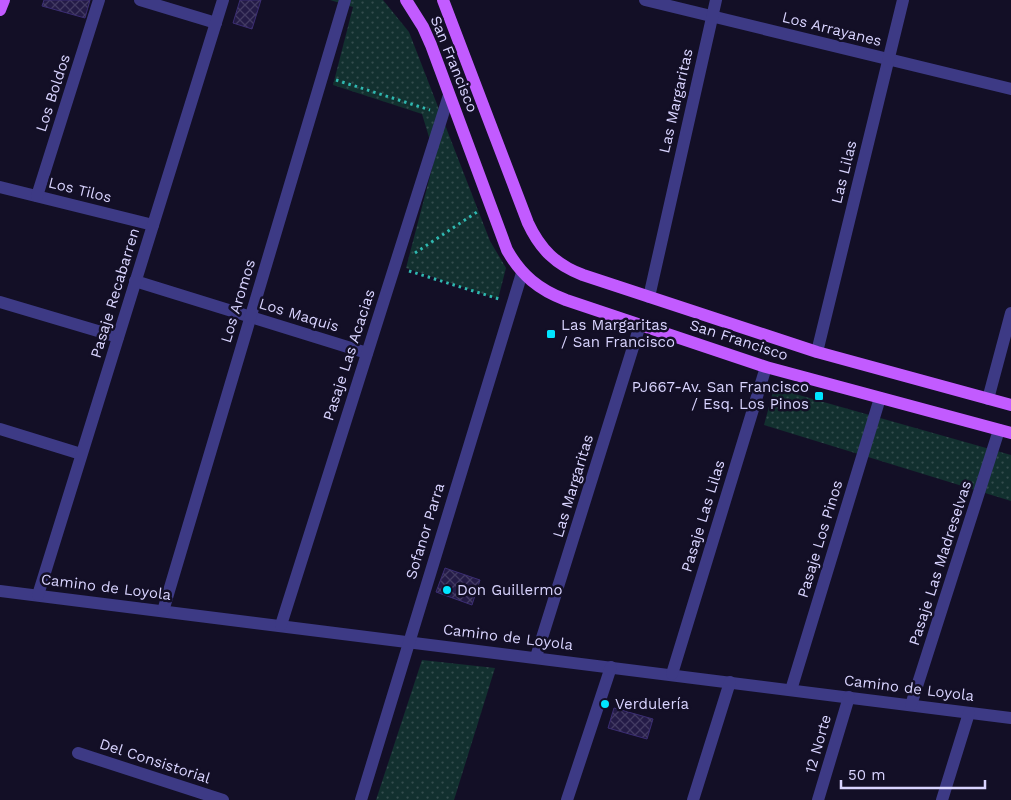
<svg xmlns="http://www.w3.org/2000/svg" width="1011" height="800" font-family="'Work Sans',sans-serif">
  <defs>
    <pattern id="grass-dots" width="8" height="8" patternUnits="userSpaceOnUse" patternTransform="scale(1.25)"><rect width="8" height="8" fill="#12302f"/><path d="M2 2h.1M6 6h.1" fill="none" stroke="#344d4e" stroke-width="1.8" stroke-linecap="round"/></pattern>
    <pattern id="building-cross-hatch" width="8" height="8" patternUnits="userSpaceOnUse" patternTransform="scale(1.25)"><rect width="8" height="8" fill="#241b47"/><path d="M0 0l8 8M0 8l8-8" fill="none" stroke="#433b63"/></pattern>
  </defs>
  <rect width="100%" height="100%" fill="#130f26"/>
  <g fill="url(#grass-dots)">
    <polygon points="330,0 383,0 409,32 490,241 506,268 498,299 406,268 435,157 422,114 333,85 353,7"/>
    <polygon points="774,388 1011,455 1011,501 764,425"/>
    <polygon points="422,660 495,668 454,800 376,800"/>
  </g>
  <g fill="url(#building-cross-hatch)" stroke="#3b2d73">
    <polygon points="44,0 90,0 85,18 42,6"/>
    <polygon points="240,0 261,0 252,29 233,23"/>
    <polygon points="445,568 480,580 472,605 436,592"/>
    <polygon points="614,708 653,719 647,739 608,728"/>
  </g>
  <g fill="none" stroke-linecap="round" stroke-linejoin="round">
    <g stroke="#2fb8b0" stroke-width="3" stroke-dasharray="2.5 4" stroke-linecap="butt">
      <polyline points="336,80 430,110"/>
      <polyline points="415,253 477,212"/>
      <polyline points="409,271 499,299"/>
    </g>
    <g stroke="#3d3a85" stroke-width="12">
      <polyline points="140,0 216,23"/>
      <polyline points="645,0 1011,89"/>
      <polyline points="0,187 153,225"/>
      <polyline points="37,196 99,0"/>
      <polyline points="135,281 367,353"/>
      <polyline points="649,297 716,0"/>
      <polyline points="0,302 118,337"/>
      <polyline points="817,352 903,0"/>
      <polyline points="988,399 1011,313"/>
      <polyline points="0,429 81,454"/>
      <polyline points="0,591 1011,718"/>
      <polyline points="38,595 223,0"/>
      <polyline points="163,611 345,0"/>
      <polyline points="281,625 449,95"/>
      <polyline points="536,657 640,325"/>
      <polyline points="672,674 766,367"/>
      <polyline points="791,690 880,398"/>
      <polyline points="911,705 999,430"/>
      <polyline points="78,753 223,800"/>
      <polyline points="361,800 522,273"/>
      <polyline points="567,800 611,667"/>
      <polyline points="693,800 730,682"/>
      <polyline points="818,800 849,697"/>
      <polyline points="942,800 969,713"/>
    </g>
    <g stroke="#c25bff" stroke-width="12">
      <path d="M 406,0 L 423,27 L 431,45 L 507,250 C 521,275 539,290 566,300 L 766,367 L 1011,433"/>
      <path d="M 443,0 L 528,223 C 540,249 556,265 583,275 L 817,352 L 1011,405"/>
      <polyline points="0,10 4,0"/>
    </g>
  </g>
  <g fill="#00e5ff" stroke="#130f26" stroke-width="2">
    <rect x="546" y="329" width="10" height="10" rx="2.5"/>
    <rect x="814" y="391" width="10" height="10" rx="2.5"/>
    <circle cx="447" cy="590" r="5"/>
    <circle cx="605" cy="704" r="5"/>
  </g>
  <g text-anchor="middle" stroke-width="5" stroke-linejoin="round" paint-order="stroke">
    <g font-size="15" fill="#d9d4ff" stroke="#130f26">
      <text transform="translate(832 29) rotate(14)" y="5">Los Arrayanes</text>
      <text transform="translate(454 64) rotate(68)" y="5">San Francisco</text>
      <text transform="translate(53 93) rotate(-72)" y="5">Los Boldos</text>
      <text transform="translate(676 101) rotate(-77)" y="5">Las Margaritas</text>
      <text transform="translate(844 172) rotate(-76)" y="5">Las Lilas</text>
      <text transform="translate(80 190) rotate(14)" y="5">Los Tilos</text>
      <text transform="translate(115 293) rotate(-73)" y="5">Pasaje Recabarren</text>
      <text transform="translate(238 301) rotate(-73)" y="5">Los Aromos</text>
      <text transform="translate(299 315) rotate(17)" y="5">Los Maquis</text>
      <text transform="translate(739 340) rotate(18)" y="5">San Francisco</text>
      <text transform="translate(349 355) rotate(-72)" y="5">Pasaje Las Acacias</text>
      <text transform="translate(573 486) rotate(-73)" y="5">Las Margaritas</text>
      <text transform="translate(703 516) rotate(-73)" y="5">Pasaje Las Lilas</text>
      <text transform="translate(425 531) rotate(-73)" y="5">Sofanor Parra</text>
      <text transform="translate(820 539) rotate(-73)" y="5">Pasaje Los Pinos</text>
      <text transform="translate(940 563) rotate(-72)" y="5">Pasaje Las Madreselvas</text>
      <text transform="translate(106 587) rotate(7)" y="5">Camino de Loyola</text>
      <text transform="translate(508 637) rotate(7)" y="5">Camino de Loyola</text>
      <text transform="translate(909 688) rotate(7)" y="5">Camino de Loyola</text>
      <text transform="translate(818 744) rotate(-74)" y="5">12 Norte</text>
      <text transform="translate(155 761) rotate(18)" y="5">Del Consistorial</text>
    </g>
    <g font-size="15" fill="#d9d4ff" stroke="#130f26" text-anchor="start">
      <text x="561" y="330">Las Margaritas<tspan x="561" dy="17">/ San Francisco</tspan></text>
      <text x="809" y="392" text-anchor="end">PJ667-Av. San Francisco<tspan x="809" dy="17">/ Esq. Los Pinos</tspan></text>
      <text x="457" y="595">Don Guillermo</text>
      <text x="615" y="709">Verdulería</text>
    </g>
  </g>
  <path d="M841 780v8h144v-8" fill="none" stroke="#d9d4ff" stroke-width="2.5"/>
  <text x="848" y="780" font-size="15" fill="#d9d4ff" stroke="#130f26" stroke-width="4" paint-order="stroke">50 m</text>
</svg>
